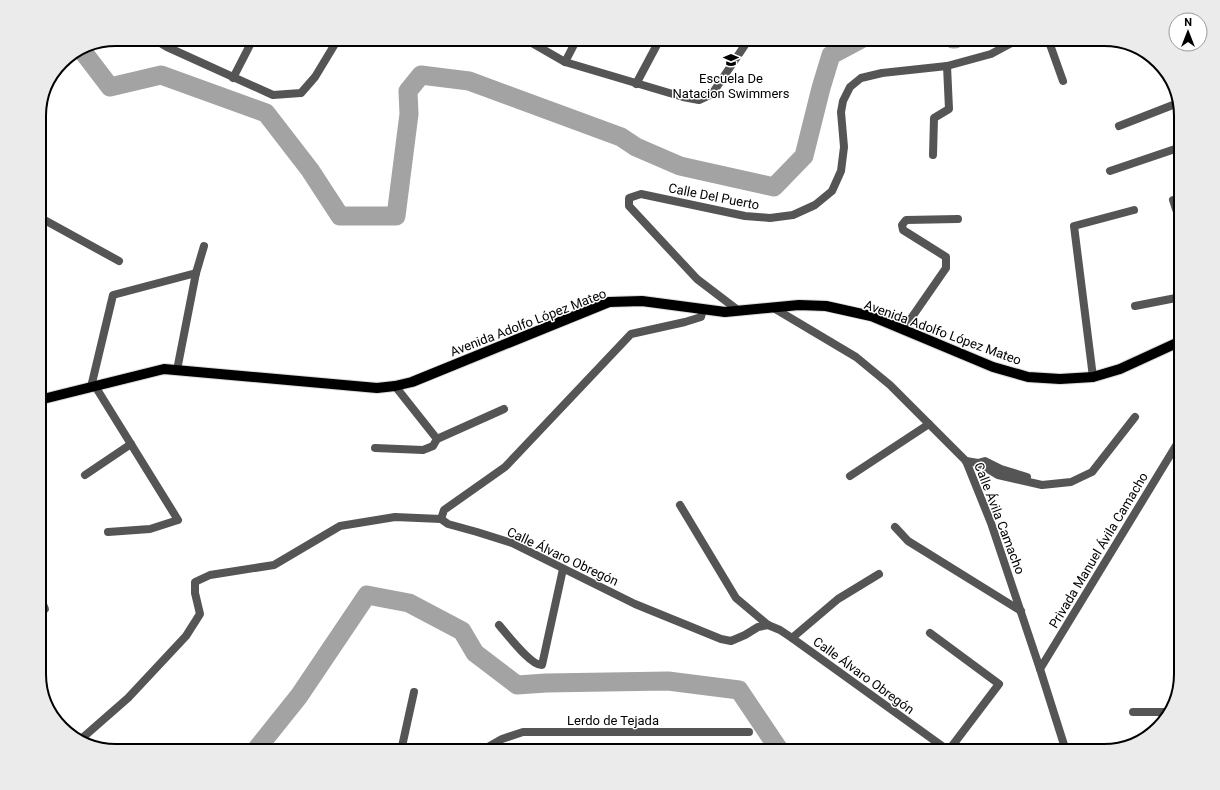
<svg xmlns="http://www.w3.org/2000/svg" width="1220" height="790" font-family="Roboto,sans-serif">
  <rect width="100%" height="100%" fill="#fff"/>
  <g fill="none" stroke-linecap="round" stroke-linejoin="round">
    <g stroke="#a3a3a3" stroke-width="19">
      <polyline points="953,39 955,39"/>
      <polyline points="81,49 110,87 161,75 266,113 310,170 340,216 396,216 409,114 408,91 421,75 469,81 621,137 636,147 680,166 774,187 804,156 821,88 831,55 861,39"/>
      <polyline points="255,751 299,696 367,595 409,603 462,631 475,653 517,685 546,683 668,681 739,690 780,751"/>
    </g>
    <g stroke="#dbdbdb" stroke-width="12">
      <polyline id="primary" points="39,400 164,369 377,388 395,386 412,382 609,302 642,301 725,312 799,305 826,306 871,316 993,367 1028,377 1060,379 1093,377 1120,369 1181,341"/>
    </g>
    <g stroke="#555" stroke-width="8">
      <polyline points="154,39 167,47 273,95 301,93 315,77 338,39"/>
      <polyline points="525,39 565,62 683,97 699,100 712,94 749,39"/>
      <polyline points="1048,39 1063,81"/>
      <polyline points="565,62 577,39"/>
      <polyline points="233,78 253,39"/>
      <polyline points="636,84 660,39"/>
      <polyline points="1119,126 1178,103"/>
      <polyline points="933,155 934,118 949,109 947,66"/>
      <polyline points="1110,171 1181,147"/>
      <polyline points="1173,200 1181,224"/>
      <polyline points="39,217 119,261"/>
      <polyline points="1135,306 1181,297"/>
      <polyline points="772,307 856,357 890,385 966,461 991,523 1040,669 1066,751"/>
      <polyline points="739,311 697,279 629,206 629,198 641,194 745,216 770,218 793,215 815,205 832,191 841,171 844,147 841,112 843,101 850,87 861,78 882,73 947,66 991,54 1019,39"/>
      <polyline points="903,330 946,268 946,257 903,230 902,225 906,220 958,219"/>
      <polyline points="177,370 196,273 204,246"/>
      <polyline points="1093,377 1074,226 1134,210"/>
      <polyline points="95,386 178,520 150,529 108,532"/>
      <polyline points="395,386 437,439"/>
      <polyline points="91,387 113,295 196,273"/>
      <polyline points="375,448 423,450 433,446 437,439 504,409"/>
      <polyline points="966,461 978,463 998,475 1042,485 1071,482 1092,472 1135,417"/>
      <polyline points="978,463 985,461 1001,469 1027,477"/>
      <polyline points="85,475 131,444"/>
      <polyline points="850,476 929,424"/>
      <polyline points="680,505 736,598 768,625 780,630 792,638 949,751"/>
      <polyline points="441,519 448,524 477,532 512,543 635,604 721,639 731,641 745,635 758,627 768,625"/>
      <polyline points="441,519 444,510 505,467 631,334 685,322 701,317 703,309"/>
      <polyline points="895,527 908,541 1021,611"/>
      <polyline points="39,595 45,609 39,616"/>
      <path d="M 499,625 C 507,634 531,666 542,665 L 563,569"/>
      <polyline points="930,633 999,684 949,750"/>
      <polyline points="792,638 838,599 879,574"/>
      <polyline points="1040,669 1177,444"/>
      <polyline points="1133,712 1169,712"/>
      <polyline points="80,740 128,698 186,636 200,614 195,593 195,582 210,575 274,565 340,526 395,517 441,519"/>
      <polyline points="401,751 414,692"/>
      <polyline points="481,751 502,739 523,732 749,732"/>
    </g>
    <use href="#primary" stroke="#000" stroke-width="10"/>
  </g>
  <defs>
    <g id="school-bare" transform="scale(1.2)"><path d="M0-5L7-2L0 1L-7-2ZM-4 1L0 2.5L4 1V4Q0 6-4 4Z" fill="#000" stroke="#fff" stroke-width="2.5" paint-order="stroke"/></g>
  </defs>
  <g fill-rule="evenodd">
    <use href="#school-bare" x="731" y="60"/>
  </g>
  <g text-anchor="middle" stroke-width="3" stroke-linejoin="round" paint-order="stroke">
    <g font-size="13" fill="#000" stroke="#fff">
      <text x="731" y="83">Escuela De<tspan x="731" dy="15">Natacion Swimmers</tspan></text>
    </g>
    <g font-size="13" fill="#000" stroke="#fff">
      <text transform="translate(714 196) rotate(11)" y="5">Calle Del Puerto</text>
      <text transform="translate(528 322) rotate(-21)" y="5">Avenida Adolfo López Mateo</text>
      <text transform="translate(943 332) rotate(20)" y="5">Avenida Adolfo López Mateo</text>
      <text transform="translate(1000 518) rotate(69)" y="5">Calle Ávila Camacho</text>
      <text transform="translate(1098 550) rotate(-59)" y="5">Privada Manuel Ávila Camacho</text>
      <text transform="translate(563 556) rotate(25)" y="5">Calle Álvaro Obregón</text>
      <text transform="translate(864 675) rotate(36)" y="5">Calle Álvaro Obregón</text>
      <text x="613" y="725">Lerdo de Tejada</text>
    </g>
  </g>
  <path d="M0 0H1220V790H0ZM116 46H1104A70 70 0 0 1 1174 116V674A70 70 0 0 1 1104 744H116A70 70 0 0 1 46 674V116A70 70 0 0 1 116 46Z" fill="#ebebeb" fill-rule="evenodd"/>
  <path fill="none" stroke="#000" stroke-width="2" d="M116 46H1104A70 70 0 0 1 1174 116V674A70 70 0 0 1 1104 744H116A70 70 0 0 1 46 674V116A70 70 0 0 1 116 46Z"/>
  <g transform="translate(1188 32)"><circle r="19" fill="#ffffff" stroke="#999999"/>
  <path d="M0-3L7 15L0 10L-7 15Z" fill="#000000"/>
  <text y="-6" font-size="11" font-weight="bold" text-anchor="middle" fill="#000000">N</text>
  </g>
</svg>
